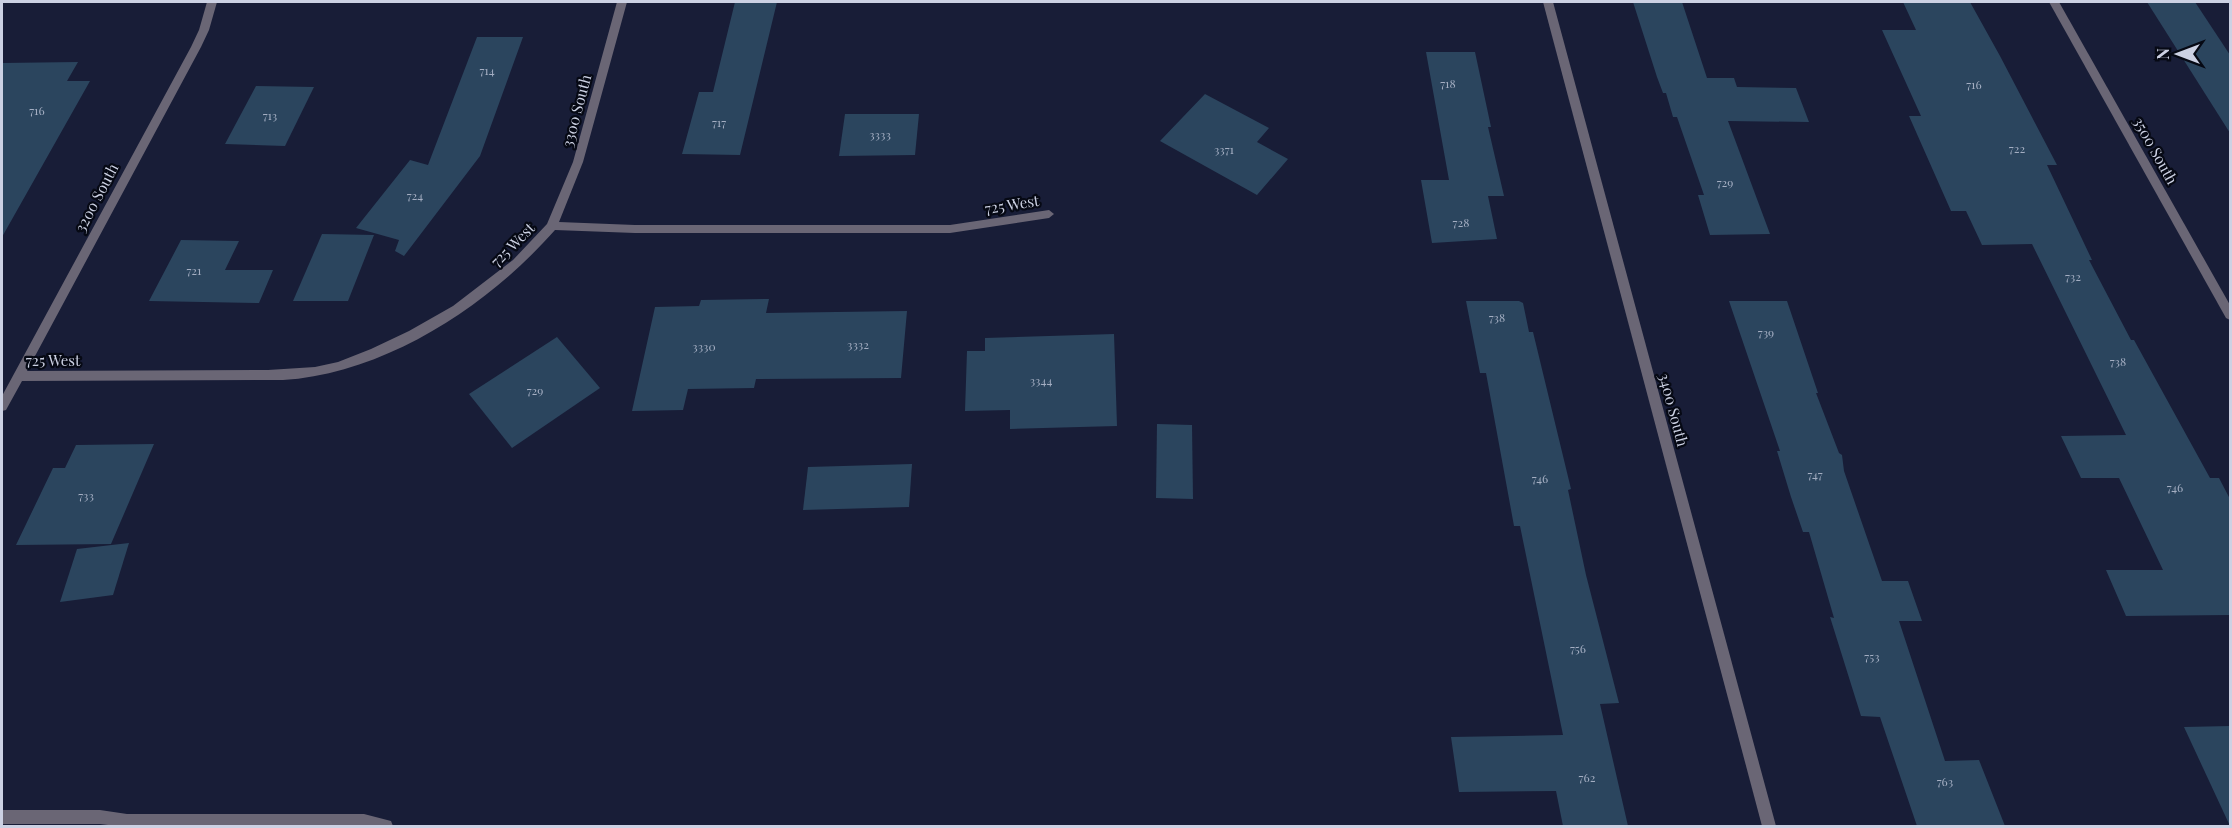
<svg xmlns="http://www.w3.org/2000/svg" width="2232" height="828" font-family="'Playfair Display',serif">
  <rect width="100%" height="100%" fill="#181d37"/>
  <g fill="#2b455e">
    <polygon points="735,2 777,2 740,155 682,154 699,92 713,92"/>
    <polygon points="1633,2 1682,2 1707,78 1734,78 1737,87 1796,88 1809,122 1728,121 1770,234 1710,235 1698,195 1704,195 1677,117 1673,117 1666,93 1663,93 1657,77"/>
    <polygon points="1903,2 1970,2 2000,56 2057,165 2047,165 2092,260 2089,260 2131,340 2134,340 2210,478 2219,478 2230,499 2230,615 2126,616 2106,570 2163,570 2119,478 2081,478 2061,436 2126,435 2032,244 1982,245 1966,211 1951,211 1909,116 1921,116 1882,30 1916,30"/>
    <polygon points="2147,2 2195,2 2230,55 2230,133"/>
    <polygon points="477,37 523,37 480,156 404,256 395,251 399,240 356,228 410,160 428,165"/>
    <polygon points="1426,52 1475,52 1491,127 1488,127 1504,196 1488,196 1497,239 1432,243 1421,180 1449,180"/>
    <polygon points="78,62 67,81 90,81 2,237 2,63"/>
    <polygon points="256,86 314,87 285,146 225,144"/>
    <polygon points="1205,94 1269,128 1257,142 1288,159 1257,195 1160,141"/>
    <polygon points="845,114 919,114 915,155 839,156"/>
    <polygon points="322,234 374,235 348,301 293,301"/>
    <polygon points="181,240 239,241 225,270 273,270 259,303 149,301"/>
    <polygon points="769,299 766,313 907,311 901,378 756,379 754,388 688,389 683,410 632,411 655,307 699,306 701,300"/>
    <polygon points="1466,301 1519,301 1523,303 1529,332 1533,332 1571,489 1568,490 1586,575 1619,703 1600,704 1628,826 1563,826 1556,791 1459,792 1451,737 1563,735 1520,526 1514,526 1486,373 1480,373"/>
    <polygon points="1729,301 1787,301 1818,393 1816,393 1839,453 1842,455 1844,471 1882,581 1908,581 1922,621 1899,621 1945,761 1979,760 2005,826 1917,826 1880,717 1861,716 1830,617 1834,618 1809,532 1803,532 1791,497 1777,451 1780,451"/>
    <polygon points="1114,334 1117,426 1010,429 1010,410 965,411 967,351 985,351 985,338"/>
    <polygon points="557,337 600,388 512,448 469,394"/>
    <polygon points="1157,424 1192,425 1193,499 1156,498"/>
    <polygon points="154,444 111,544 16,545 53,468 65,468 76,445"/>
    <polygon points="912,464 909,507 803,510 808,467"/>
    <polygon points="129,543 113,595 60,602 77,549"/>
    <polygon points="2230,726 2230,826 2184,727"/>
  </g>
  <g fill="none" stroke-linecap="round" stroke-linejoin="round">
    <polygon fill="#6a6675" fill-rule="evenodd" points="2,810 100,810 127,814 364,814 391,821 393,826 116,826 100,824 2,824"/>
    <g fill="#6a6675" fill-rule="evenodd">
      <path d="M 207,2 L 217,2 L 209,30 L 201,47 L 27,371 L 268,370 L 315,367 L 338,362 L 371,349 L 409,331 L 453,306 L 513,260 L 547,224 L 573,162 L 617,2 L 627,2 L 583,162 L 559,222 L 635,225 L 950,225 L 1049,210 L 1054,214 L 1049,218 L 950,233 L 635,233 L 555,230 C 488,306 386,373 283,380 L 22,381 L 6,410 L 2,411 L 2,396 L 191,47 L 199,30 Z"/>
      <polygon points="1543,2 1553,2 1776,826 1762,826"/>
      <polygon points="2049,2 2059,2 2230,305 2230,320 2226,318"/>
    </g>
  </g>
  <g text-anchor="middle" stroke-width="4.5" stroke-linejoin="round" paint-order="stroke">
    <g font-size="12" fill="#a4aec2">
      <text x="487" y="75">714</text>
      <text x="1448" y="88">718</text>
      <text x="1974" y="89">716</text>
      <text x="37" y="115">716</text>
      <text x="270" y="120">713</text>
      <text x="719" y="127">717</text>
      <text x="880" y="139">3333</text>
      <text x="2017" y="153">722</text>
      <text x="1224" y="154">3371</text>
      <text x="1725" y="187">729</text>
      <text x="415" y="200">724</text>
      <text x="1461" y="227">728</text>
      <text x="194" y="275">721</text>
      <text x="2073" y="281">732</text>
      <text x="1497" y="322">738</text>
      <text x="1766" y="337">739</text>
      <text x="858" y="349">3332</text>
      <text x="704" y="351">3330</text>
      <text x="2118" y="366">738</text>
      <text x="1041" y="385">3344</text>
      <text x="535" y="395">729</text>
      <text x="1815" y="479">747</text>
      <text x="1540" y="483">746</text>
      <text x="2175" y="492">746</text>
      <text x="86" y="500">733</text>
      <text x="1578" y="653">756</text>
      <text x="1872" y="661">753</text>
      <text x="1587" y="782">762</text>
      <text x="1945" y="786">763</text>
    </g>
    <g font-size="15" fill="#ccd1e3" stroke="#060914">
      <text transform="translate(577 111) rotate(-75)" y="5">3300 South</text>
      <text transform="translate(2155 151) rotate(61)" y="5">3500 South</text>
      <text transform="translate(97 198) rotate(-62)" y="5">3200 South</text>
      <text transform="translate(1012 205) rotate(-9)" y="5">725 West</text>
      <text transform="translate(513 245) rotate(-45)" y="5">725 West</text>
      <text x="53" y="366">725 West</text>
      <text transform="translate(1673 410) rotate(75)" y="5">3400 South</text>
    </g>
  </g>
  <rect width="2232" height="828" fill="none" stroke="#ccd1e3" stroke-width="6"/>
  <g transform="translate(2178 54) rotate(270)" stroke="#060914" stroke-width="4.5" paint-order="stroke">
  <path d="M0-4.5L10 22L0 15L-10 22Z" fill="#ccd1e3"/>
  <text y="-9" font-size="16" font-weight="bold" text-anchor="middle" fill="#ccd1e3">N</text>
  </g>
</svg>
